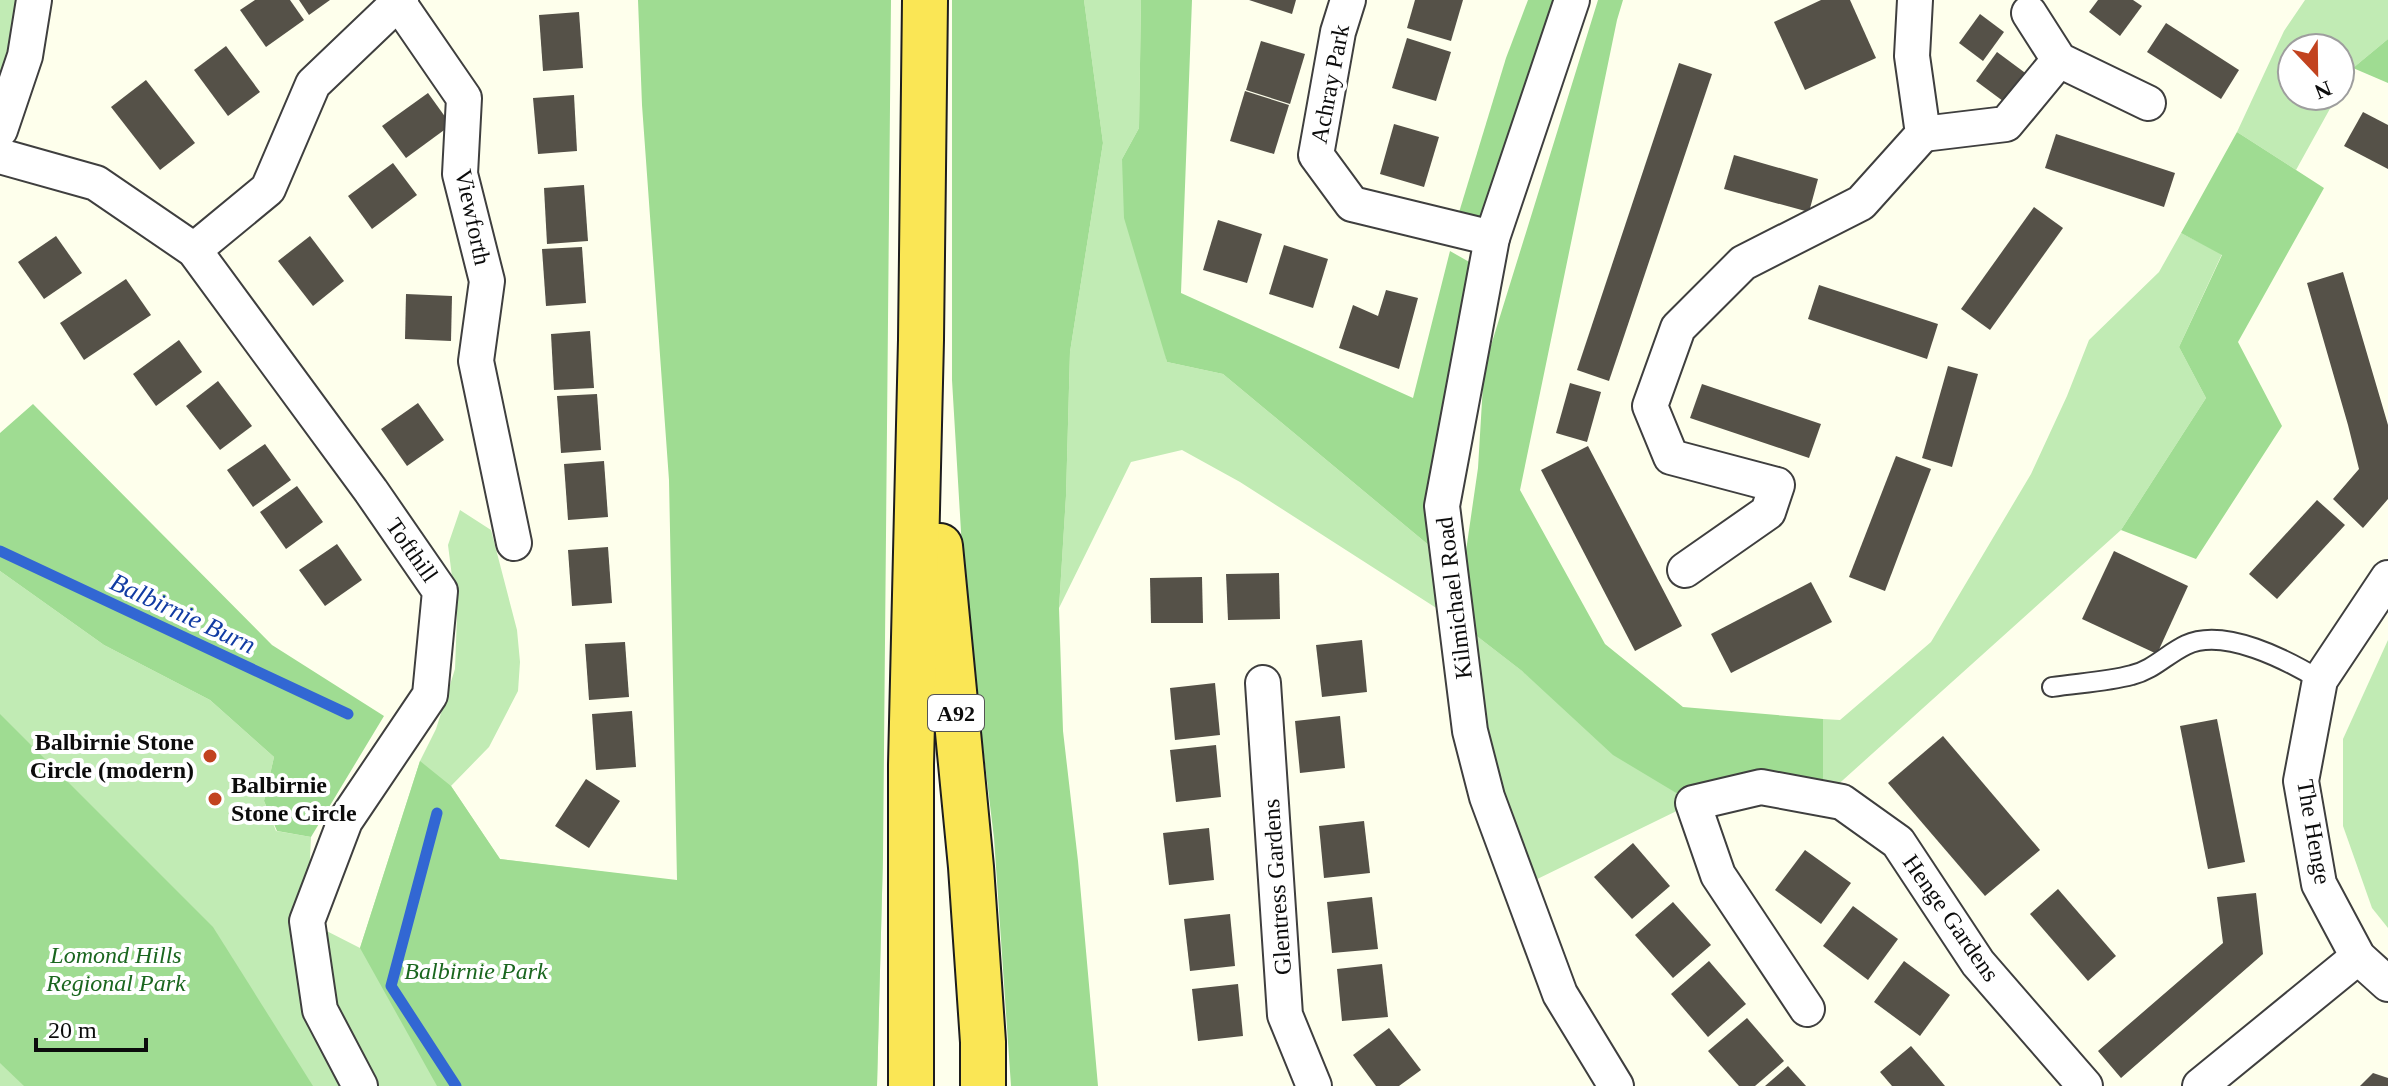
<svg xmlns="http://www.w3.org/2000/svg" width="2388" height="1086" font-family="Georgia,serif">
  <rect width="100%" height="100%" fill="#feffec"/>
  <g fill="#c1ebb4">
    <polygon points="0,0 34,0 0,130"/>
    <polygon points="1084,0 1141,0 1139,128 1122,159 1167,362 1223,374 1449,562 1456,620 1693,803 1521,887 1455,620 1240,482 1182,450 1131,462 1059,608 1066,496 1070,352 1103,143"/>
    <polygon points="2305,0 2388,0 2388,39 2353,68 2340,91 2340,48 2292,48 2292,96 2337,96 2296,170 2237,132 2284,31"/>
    <polygon points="2181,233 2222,254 2179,347 2206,398 2121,530 1823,798 1823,719 1840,720 1931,642 2031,474 2067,396 2089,340 2159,272"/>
    <polygon points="460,510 491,530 517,630 520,662 518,691 489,747 451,786 500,859 677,881 883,856 877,1086 0,1086 0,571 104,645 210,700 274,757 264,801 276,831 311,837 307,921 360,948 420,761 436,729 455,669 457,616 448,545"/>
    <polygon points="2388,640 2388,928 2372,908 2343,826 2343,739"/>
  </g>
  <g fill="#9fdc92">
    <polygon points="638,0 891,0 883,856 877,1086 437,1086 360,948 420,761 451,786 500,859 677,880 669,480 642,105"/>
    <polygon points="952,0 1084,0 1103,143 1070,352 1066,496 1059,608 1063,731 1078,861 1098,1086 1011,1086 994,838 965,599 952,380"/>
    <polygon points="1141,0 1192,0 1181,293 1413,398 1450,251 1485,271 1449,562 1223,374 1167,362 1124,218 1122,159 1139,128"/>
    <polygon points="1528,0 1572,0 1496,225 1457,219 1506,58"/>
    <polygon points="1598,0 1623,0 1617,20 1520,490 1605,644 1683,707 1823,719 1823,798 1693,803 1613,755 1522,671 1456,620 1478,468 1484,368"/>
    <polygon points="2388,39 2388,83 2353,68"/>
    <polygon points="2237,132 2324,188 2238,342 2282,426 2196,559 2121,530 2206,398 2179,347 2222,255 2181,233"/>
    <polygon points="33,404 272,645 384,716 311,837 277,831 264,801 274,757 210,700 104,645 0,571 0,433"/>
    <polygon points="0,714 213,927 313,1086 24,1086 0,1063"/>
  </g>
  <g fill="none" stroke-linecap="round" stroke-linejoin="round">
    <g stroke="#3267d3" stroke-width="11">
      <polyline points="0,551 348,714"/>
      <polyline points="437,813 391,986 456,1086"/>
    </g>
  </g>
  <g fill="#555148">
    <polygon points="255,0 290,0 304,20 266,47 240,10"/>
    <polygon points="299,0 330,0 309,15"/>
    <polygon points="1249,0 1296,0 1292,14"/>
    <polygon points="1415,0 1463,0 1451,41 1407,28"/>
    <polygon points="1821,0 1850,0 1876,58 1805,90 1774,22"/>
    <polygon points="2098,0 2133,0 2142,6 2120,36 2089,12"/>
    <polygon points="579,12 583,68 543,71 539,15"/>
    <polygon points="1980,14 2004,32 1983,61 1959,43"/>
    <polygon points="2166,23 2239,70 2221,99 2147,52"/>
    <polygon points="1407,38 1451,52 1436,101 1392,88"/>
    <polygon points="1261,41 1305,54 1290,104 1246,90"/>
    <polygon points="226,46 260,92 228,116 194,70"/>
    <polygon points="1997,52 2028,75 2007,104 1976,81"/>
    <polygon points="1679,63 1712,74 1609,381 1577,370"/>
    <polygon points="146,80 195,143 160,170 111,107"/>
    <polygon points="1245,91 1289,105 1274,154 1230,141"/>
    <polygon points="428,93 451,125 406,158 382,126"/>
    <polygon points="574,95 577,151 538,154 533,98"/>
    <polygon points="2363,112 2388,125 2388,169 2344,146"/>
    <polygon points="1394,124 1439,137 1424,187 1380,174"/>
    <polygon points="2056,134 2175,173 2164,207 2045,168"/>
    <polygon points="1734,155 1818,179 1809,212 1724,189"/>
    <polygon points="393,163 417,195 372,229 348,196"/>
    <polygon points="584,185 588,241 547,244 544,188"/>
    <polygon points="2034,207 2063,228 1990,330 1961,309"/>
    <polygon points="1218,220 1262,234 1247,283 1203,270"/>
    <polygon points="56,236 82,273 44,299 18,262"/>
    <polygon points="310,236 344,281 313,306 278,261"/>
    <polygon points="1284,245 1328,259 1313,308 1269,294"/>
    <polygon points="582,247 586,303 546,306 542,249"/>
    <polygon points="2343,272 2388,425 2388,499 2363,528 2333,499 2359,469 2348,425 2307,283"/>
    <polygon points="126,279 151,315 84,360 60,323"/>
    <polygon points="1819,285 1938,324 1927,359 1808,319"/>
    <polygon points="1386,290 1418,298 1399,369 1339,348 1353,305 1378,316"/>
    <polygon points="406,294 452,296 451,341 405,339"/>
    <polygon points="590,331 594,388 554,390 551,334"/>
    <polygon points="179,340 202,372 156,406 133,374"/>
    <polygon points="1948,366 1978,374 1952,467 1922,458"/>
    <polygon points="218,381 252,426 220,450 186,406"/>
    <polygon points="1570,383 1601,392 1587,442 1556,433"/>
    <polygon points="1702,384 1821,424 1809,458 1690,418"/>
    <polygon points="597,394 601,450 561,453 557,396"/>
    <polygon points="418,403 444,440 407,466 381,429"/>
    <polygon points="265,444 291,480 253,507 227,470"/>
    <polygon points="1588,446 1682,626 1635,651 1541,470"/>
    <polygon points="1896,456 1931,469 1885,591 1849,577"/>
    <polygon points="604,461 608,517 568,520 564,464"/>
    <polygon points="297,486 323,522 286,549 260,512"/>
    <polygon points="2317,500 2345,525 2277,599 2249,574"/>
    <polygon points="337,544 362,580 325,606 299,570"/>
    <polygon points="608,547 612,603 572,606 568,550"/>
    <polygon points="2114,551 2188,586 2157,654 2082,619"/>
    <polygon points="1279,573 1280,619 1228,620 1226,574"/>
    <polygon points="1202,577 1203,623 1151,623 1150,578"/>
    <polygon points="1811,582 1832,622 1731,673 1711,634"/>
    <polygon points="1362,640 1367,692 1322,697 1316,645"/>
    <polygon points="625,642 629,697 589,700 585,644"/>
    <polygon points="1215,683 1220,735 1175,740 1170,688"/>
    <polygon points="632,711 636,767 596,770 592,714"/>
    <polygon points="1340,716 1345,768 1300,773 1295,721"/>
    <polygon points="2217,719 2245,862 2208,869 2180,726"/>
    <polygon points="1943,736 2040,850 1985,896 1888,783"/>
    <polygon points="1216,745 1221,797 1176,802 1170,750"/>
    <polygon points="586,779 620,801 589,848 555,826"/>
    <polygon points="1364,821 1370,873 1324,878 1319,826"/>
    <polygon points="1209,828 1214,880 1169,885 1163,833"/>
    <polygon points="1633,843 1670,886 1632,919 1594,877"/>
    <polygon points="1805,850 1851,883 1821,924 1775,890"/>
    <polygon points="2058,889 2116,956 2088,981 2030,914"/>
    <polygon points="2256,893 2263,954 2121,1078 2098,1051 2223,943 2217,897"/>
    <polygon points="1372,897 1378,949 1332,953 1327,902"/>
    <polygon points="1673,902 1711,945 1673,978 1635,935"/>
    <polygon points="1853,906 1898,939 1868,980 1823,946"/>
    <polygon points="1230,914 1235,966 1190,971 1184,919"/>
    <polygon points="1709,961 1746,1004 1708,1037 1671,994"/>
    <polygon points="1904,961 1950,995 1920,1036 1874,1002"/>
    <polygon points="1382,964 1388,1017 1342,1021 1337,969"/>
    <polygon points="1238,984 1243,1036 1198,1041 1192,989"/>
    <polygon points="1747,1018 1784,1061 1755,1086 1739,1086 1708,1051"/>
    <polygon points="1389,1028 1421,1070 1399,1086 1376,1086 1353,1055"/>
    <polygon points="1911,1046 1930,1068 1945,1086 1892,1086 1880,1072"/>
    <polygon points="1788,1066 1806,1086 1765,1086"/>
    <polygon points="2373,1073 2388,1078 2388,1086 2360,1086"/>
  </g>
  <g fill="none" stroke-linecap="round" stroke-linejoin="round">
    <g stroke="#3f3f3f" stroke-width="22">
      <path id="service" d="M 2052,687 C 2078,683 2106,682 2132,675 C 2153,670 2167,654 2186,645 C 2224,627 2287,660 2320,680"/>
    </g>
    <g stroke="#3f3f3f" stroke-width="38">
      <g id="minor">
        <polyline points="1348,0 1338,32 1316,155 1352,204 1492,238"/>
        <polyline points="1572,0 1492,238 1442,506 1470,731 1487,797 1560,994 1616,1086"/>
        <polyline points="398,2 464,98 460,174 487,281 476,361 514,543"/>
        <polyline points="2029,13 2059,60 2148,103"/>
        <polyline points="0,130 25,56 34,0"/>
        <polyline points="1923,134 2006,124 2059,60"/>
        <polyline points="0,156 96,183 194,250 371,491 440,591 430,695 345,821 307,921 320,1010 360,1086"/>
        <polyline points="194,250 268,189 313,84 401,0"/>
        <polyline points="1685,570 1768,512 1777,485 1671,457 1650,406 1678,328 1743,263 1861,203 1923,134 1912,56 1915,0"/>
        <polyline points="2388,578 2320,680 2301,781 2319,884 2358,957 2388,984"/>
        <polyline points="1263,683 1285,1015 1314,1086"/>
        <polyline points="1807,1009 1718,875 1693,803 1761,787 1842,802 1898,842 1978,963 2085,1086"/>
        <polyline points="2200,1086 2358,957"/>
      </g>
    </g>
    <g stroke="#1d1d1d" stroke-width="48">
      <g id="trunk">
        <polyline points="940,546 971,867 983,1042 983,1086"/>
        <polyline points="911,1086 911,765 921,340 925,0"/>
      </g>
    </g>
    <use href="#service" stroke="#fff" stroke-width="18"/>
    <use href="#minor" stroke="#fff" stroke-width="34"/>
    <use href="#trunk" stroke="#fae655" stroke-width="44"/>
  </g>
  <g fill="#c2431f" stroke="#fff" stroke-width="3">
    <circle cx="210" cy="756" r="8"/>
    <circle cx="215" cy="799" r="8"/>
  </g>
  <g text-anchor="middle" stroke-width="8" stroke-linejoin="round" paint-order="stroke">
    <rect fill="#fff" stroke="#555" stroke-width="2" x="928" y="695" width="56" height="36" rx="6"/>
    <g font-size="22" font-weight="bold" fill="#0c0c0c">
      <text x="956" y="721">A92</text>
    </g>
    <g font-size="24" fill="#0c0c0c" stroke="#fff">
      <text transform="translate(1330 84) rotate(-79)" y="8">Achray Park</text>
      <text transform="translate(473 217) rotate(78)" y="8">Viewforth</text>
      <text transform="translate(412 550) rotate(55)" y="8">Tofthill</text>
      <text transform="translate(1454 598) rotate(-97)" y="8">Kilmichael Road</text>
      <text transform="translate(2314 832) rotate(80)" y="8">The Henge</text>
      <text transform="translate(1277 887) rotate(-94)" y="8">Glentress Gardens</text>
      <text transform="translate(1951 918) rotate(55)" y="8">Henge Gardens</text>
    </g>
    <g font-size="24" font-weight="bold" fill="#0c0c0c" stroke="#fff" text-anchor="end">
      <text x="194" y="750">Balbirnie Stone<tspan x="194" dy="28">Circle (modern)</tspan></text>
      <text x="231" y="793" text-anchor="start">Balbirnie<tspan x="231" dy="28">Stone Circle</tspan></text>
    </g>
    <g font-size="24" font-style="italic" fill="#1a661f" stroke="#fff">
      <text x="116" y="963">Lomond Hills<tspan x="116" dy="28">Regional Park</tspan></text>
      <text x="476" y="979">Balbirnie Park</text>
    </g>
    <g font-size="26" font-style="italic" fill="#113ba3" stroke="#fff">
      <text transform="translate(183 613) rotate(25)" y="9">Balbirnie Burn</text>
    </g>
  </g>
  <g transform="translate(2316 72) rotate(158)"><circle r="38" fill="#ffffff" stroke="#9e9e9e" stroke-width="2"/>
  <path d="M0-6L14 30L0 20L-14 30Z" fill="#c2431f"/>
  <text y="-12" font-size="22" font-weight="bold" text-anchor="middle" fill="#0c0c0c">N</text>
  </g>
  <path d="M36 1038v12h110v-12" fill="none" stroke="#0c0c0c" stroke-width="4"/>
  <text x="48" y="1038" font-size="24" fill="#0c0c0c" stroke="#ffffff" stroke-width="6" paint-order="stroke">20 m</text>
</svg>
